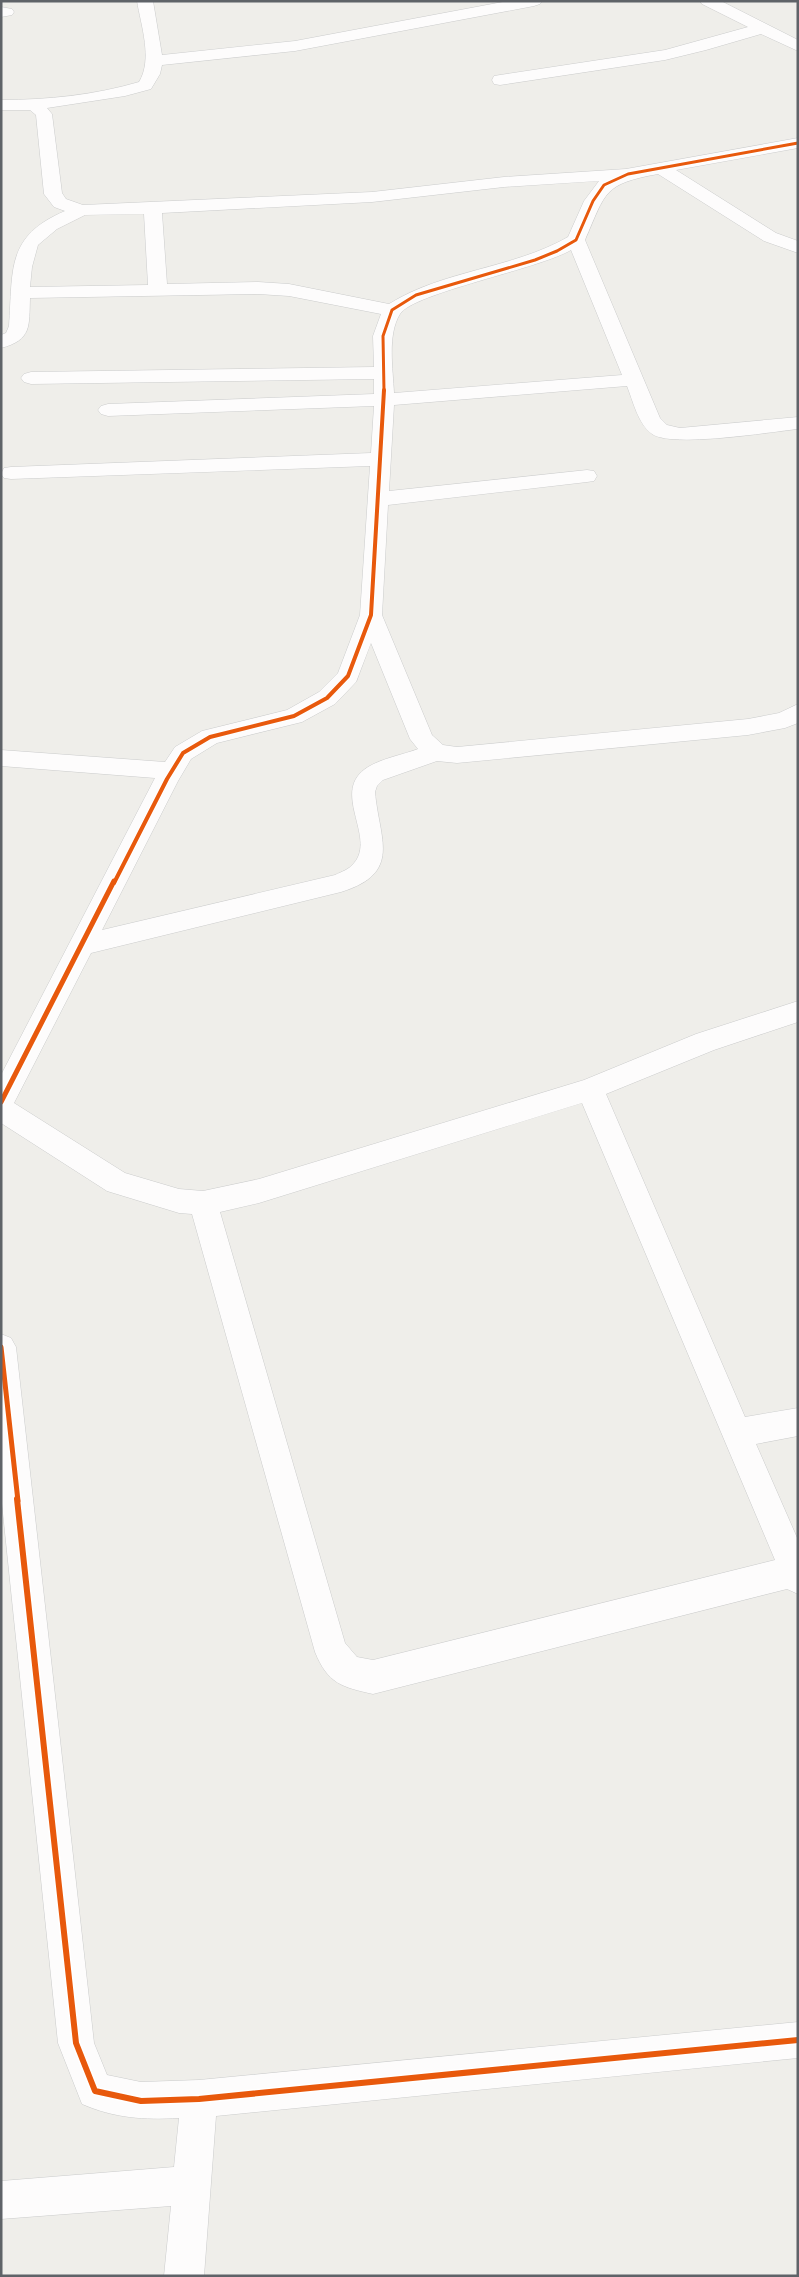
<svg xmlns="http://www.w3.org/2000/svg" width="799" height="2277" font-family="Signika,sans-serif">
  <rect width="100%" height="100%" fill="#efeeea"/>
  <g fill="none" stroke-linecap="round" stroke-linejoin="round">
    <g stroke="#cbcccc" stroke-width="1">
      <g id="street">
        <path d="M 137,1 L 153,1 L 162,55 L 295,41 L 508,1 L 542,1 L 540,4 L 534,6 L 295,51 L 162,65 L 160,74 L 151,89 L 125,96 L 47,108 L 52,114 L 62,193 L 66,199 L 83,205 L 372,192 L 504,177 L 626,169 L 798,138 L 798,148 L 676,170 L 776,233 L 798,241 L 798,253 L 764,241 L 658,174 C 603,184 606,192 585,240 L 660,418 L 667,425 L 680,428 L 798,417 L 798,429 C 770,432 672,448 652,434 C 638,424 633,401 627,386 L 394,405 L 389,491 L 587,470 L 594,471 L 597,476 L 594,481 L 587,482 L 388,505 L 382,615 L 432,735 L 443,745 L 457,747 L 748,719 L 779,713 L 798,704 L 798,723 L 785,728 L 748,735 L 457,763 L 437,761 L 383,780 L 377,786 L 375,792 C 379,839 403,873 341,892 L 91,953 L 14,1103 L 125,1173 L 179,1189 L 203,1191 L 259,1179 L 584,1080 L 696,1034 L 798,1001 L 798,1022 L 714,1050 L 606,1094 L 745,1417 L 798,1408 L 798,1436 L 756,1444 L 798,1540 L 798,1594 L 787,1589 L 373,1694 C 342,1687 328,1684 315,1652 L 192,1214 L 179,1213 L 107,1191 L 1,1123 L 1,1075 L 155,778 L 1,766 L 1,750 L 165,762 L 175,747 L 202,731 L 287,710 L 319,692 L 338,673 L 360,615 L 370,466 L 11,479 L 4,478 L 1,474 L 4,468 L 11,467 L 371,453 L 374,406 L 108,416 L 101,414 L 98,410 L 101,406 L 108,404 L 374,394 L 374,379 L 31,384 L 24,382 L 21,378 L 24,374 L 31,372 L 374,367 L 373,336 L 381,314 L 289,296 L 258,294 L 30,298 C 29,326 32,340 1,348 L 1,335 L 6,333 L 9,326 C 13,269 6,236 65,211 L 54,207 L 44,194 L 36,115 L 30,110 L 1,110 L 1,100 C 47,100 95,95 139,82 C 153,59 141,26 137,1 ZM 599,181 L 584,201 L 568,237 C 512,269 443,270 389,304 L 289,284 L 258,282 L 167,284 L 162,213 L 372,202 L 504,187 ZM 144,214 L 148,285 L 30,287 L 32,267 L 38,245 L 57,229 L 85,215 ZM 571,250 L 622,375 L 394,393 C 393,369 387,335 400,314 C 413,293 539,269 571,250 ZM 371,643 L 410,739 L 418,749 C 402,755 383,758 368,767 C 329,791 377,837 354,863 C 350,869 341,872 335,875 L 102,930 L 178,781 L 191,759 L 217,743 L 302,722 L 335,704 L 356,682 ZM 582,1103 L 775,1560 L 373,1660 L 357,1657 L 345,1643 L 220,1212 L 259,1203 Z"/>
        <polygon points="700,1 721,1 798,40 798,51 761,34 706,50 665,60 500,85 494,84 492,80 494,76 500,75 665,50 748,27 702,4"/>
        <polygon points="1,7 12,9 14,12 12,15 1,17"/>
        <path d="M 1,1334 L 11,1338 L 16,1347 L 94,2043 L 107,2075 L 141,2082 L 199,2080 L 798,2022 L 798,2058 L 216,2116 L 204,2276 L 164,2276 L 171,2206 L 1,2219 L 1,2181 L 174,2167 L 179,2118 C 144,2120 114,2118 82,2104 L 58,2043 L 1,1494 Z"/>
      </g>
    </g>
    <use href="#street" fill="#fdfcfc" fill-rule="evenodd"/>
    <g stroke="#fff" stroke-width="5">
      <polyline id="cycleway-far3" points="384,391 383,336 392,310 416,295 535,260 557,251 576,240 593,201 604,185 628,174 798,143"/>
    </g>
    <g stroke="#fff" stroke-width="6">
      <polyline id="cycleway-far2" points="114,883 167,779 183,753 210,737 294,716 327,698 348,676 371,615 384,390"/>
    </g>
    <g stroke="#fff" stroke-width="8">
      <g id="cycleway-far1">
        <polyline points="1,1102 114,881"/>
        <polyline points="1,1347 18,1501"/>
      </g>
    </g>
    <g stroke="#fff" stroke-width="9">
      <polyline id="cycleway" points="17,1499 76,2043 95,2091 141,2101 199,2099 798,2040"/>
    </g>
    <use href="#cycleway-far3" stroke="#e8590c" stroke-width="3"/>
    <use href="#cycleway-far2" stroke="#e8590c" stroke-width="4"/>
    <use href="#cycleway-far1" stroke="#e8590c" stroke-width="5"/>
    <use href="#cycleway" stroke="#e8590c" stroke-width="6"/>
  </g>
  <rect width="799" height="2277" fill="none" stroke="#5f6368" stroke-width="5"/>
</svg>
